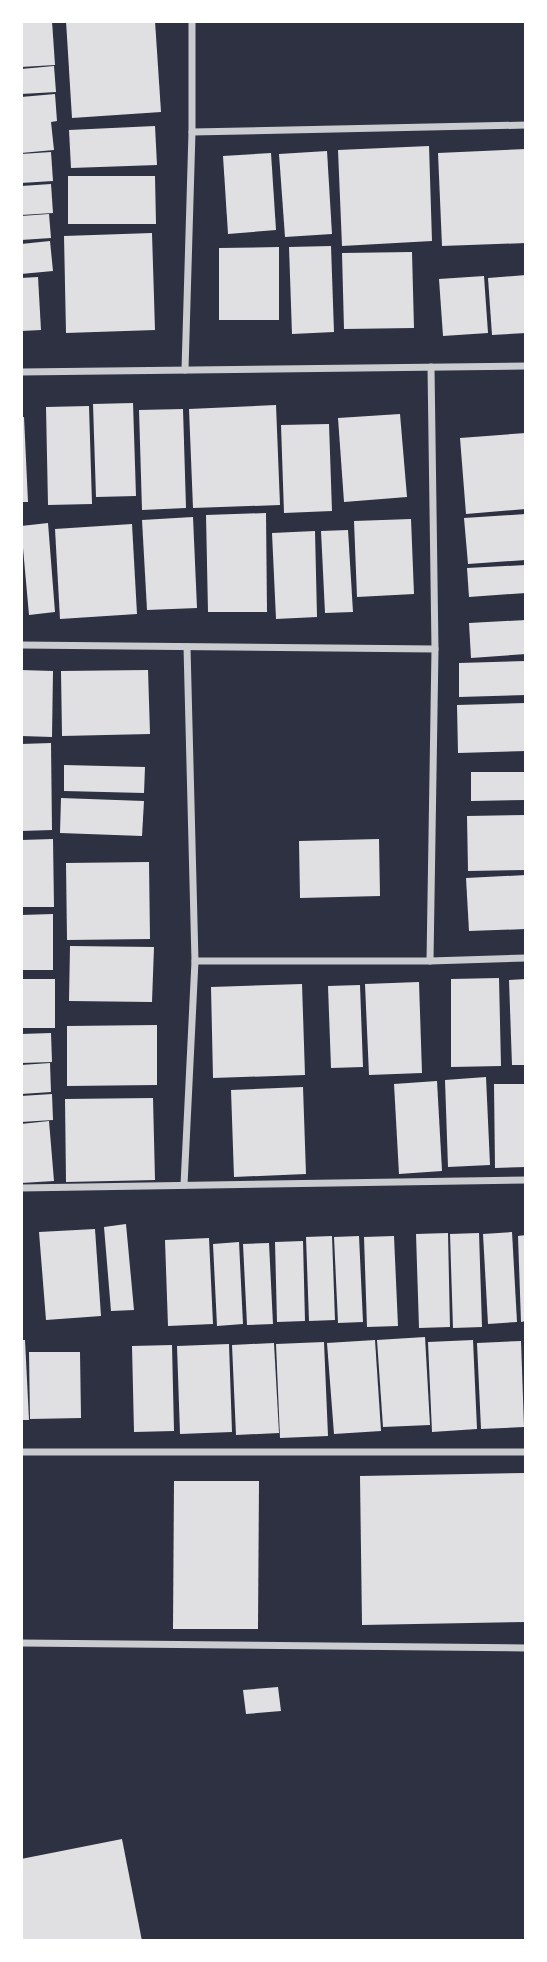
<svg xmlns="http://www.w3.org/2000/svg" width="547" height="1962" font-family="'PT Serif',serif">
  <rect width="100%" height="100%" fill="#2d3142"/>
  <g fill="#e0e0e3">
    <polygon points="21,21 52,21 55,65 21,67"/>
    <polygon points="66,21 155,21 161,112 72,118"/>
    <polygon points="54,66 56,92 21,94 21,69"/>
    <polygon points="55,94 57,121 51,122 54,150 21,153 21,97"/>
    <polygon points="155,126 157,165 71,168 69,130"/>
    <polygon points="429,146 432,241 342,246 338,150"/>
    <polygon points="526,149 526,243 442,246 438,153"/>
    <polygon points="327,151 332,234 285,237 279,154"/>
    <polygon points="51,152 53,181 21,183 21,154"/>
    <polygon points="271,153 276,230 228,234 223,156"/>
    <polygon points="68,176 155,176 156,224 68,224"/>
    <polygon points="51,184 53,213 21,215 21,186"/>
    <polygon points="49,214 51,238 21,240 21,216"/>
    <polygon points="152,233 155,330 66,333 64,236"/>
    <polygon points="50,241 53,271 21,274 21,244"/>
    <polygon points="331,246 334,332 292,334 289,247"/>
    <polygon points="279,247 279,320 219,320 219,248"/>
    <polygon points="412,252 414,328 344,329 342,253"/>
    <polygon points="526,275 526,333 492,335 488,278"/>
    <polygon points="484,276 488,333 443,336 439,279"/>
    <polygon points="38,277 41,330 21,331 21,278"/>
    <polygon points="133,403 136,496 96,497 93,404"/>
    <polygon points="276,405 280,505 193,508 189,409"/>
    <polygon points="89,406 92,504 48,505 46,407"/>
    <polygon points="183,409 186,508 142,510 139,410"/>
    <polygon points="400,414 407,497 344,502 338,418"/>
    <polygon points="21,417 24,417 28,502 21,502"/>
    <polygon points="329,424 332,511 284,513 281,425"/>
    <polygon points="526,433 526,509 466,514 460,438"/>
    <polygon points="266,513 267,612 208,612 206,515"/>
    <polygon points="526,514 526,560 468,564 464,518"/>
    <polygon points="193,517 197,608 147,610 142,520"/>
    <polygon points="411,519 414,594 357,597 354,521"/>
    <polygon points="48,523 55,612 29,615 21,526"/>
    <polygon points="132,524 137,614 60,619 55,529"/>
    <polygon points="348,530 353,612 325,613 321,531"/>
    <polygon points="315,531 317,617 276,619 272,533"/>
    <polygon points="526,565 526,593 469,597 467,568"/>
    <polygon points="526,620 526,654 471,658 469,623"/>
    <polygon points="526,661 526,695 459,697 459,663"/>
    <polygon points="21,670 53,671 52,737 21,736"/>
    <polygon points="148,670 150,734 62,736 61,671"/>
    <polygon points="526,703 526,751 458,753 457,705"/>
    <polygon points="51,743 52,830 21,831 21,744"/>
    <polygon points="64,765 145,767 144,793 64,791"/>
    <polygon points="471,772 526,772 526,800 471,801"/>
    <polygon points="61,798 144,801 142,836 60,833"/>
    <polygon points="526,815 526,870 468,871 467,816"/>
    <polygon points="53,839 54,907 21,907 21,840"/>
    <polygon points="379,839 380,896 300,898 299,841"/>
    <polygon points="149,862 150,939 67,940 66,863"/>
    <polygon points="526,875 526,929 469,931 466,878"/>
    <polygon points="53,914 53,970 21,970 21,915"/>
    <polygon points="70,946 154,947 152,1002 69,1001"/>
    <polygon points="499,978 501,1066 451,1067 451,979"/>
    <rect x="21" y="979" width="34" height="49"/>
    <polygon points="526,979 526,1065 512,1065 509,980"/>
    <polygon points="419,982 422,1073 369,1075 365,984"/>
    <polygon points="302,984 305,1075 213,1078 211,987"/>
    <polygon points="360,985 363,1067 331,1068 328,986"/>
    <polygon points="157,1025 157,1085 67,1086 67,1026"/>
    <polygon points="51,1033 52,1062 21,1063 21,1034"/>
    <polygon points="50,1063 51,1092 21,1094 21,1065"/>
    <polygon points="486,1077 490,1165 448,1167 445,1080"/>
    <polygon points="437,1081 442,1171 399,1174 394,1084"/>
    <polygon points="494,1084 526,1084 526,1167 495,1168"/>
    <polygon points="303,1087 306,1174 234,1177 231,1090"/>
    <polygon points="52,1094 53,1120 21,1122 21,1096"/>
    <polygon points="153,1098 155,1180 66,1182 65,1099"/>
    <polygon points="49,1121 54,1181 21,1183 21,1124"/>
    <polygon points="126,1224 134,1310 111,1311 104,1227"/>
    <polygon points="95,1229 101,1316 46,1320 39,1232"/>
    <polygon points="512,1232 517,1322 488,1324 483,1234"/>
    <polygon points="448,1233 450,1327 419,1328 416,1234"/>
    <polygon points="479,1233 482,1327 453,1328 450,1234"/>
    <polygon points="526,1235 526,1321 521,1322 518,1236"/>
    <polygon points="332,1236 335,1320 309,1321 306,1237"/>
    <polygon points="359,1236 363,1322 338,1323 334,1237"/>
    <polygon points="394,1236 398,1326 367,1327 364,1237"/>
    <polygon points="209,1238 213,1324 168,1326 165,1240"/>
    <polygon points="303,1241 305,1321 277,1322 275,1242"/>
    <polygon points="239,1242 243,1324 217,1326 213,1244"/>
    <polygon points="269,1243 273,1324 247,1325 243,1244"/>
    <polygon points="425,1337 430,1425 383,1427 377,1340"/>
    <polygon points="21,1340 25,1340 29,1420 21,1420"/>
    <polygon points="375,1340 381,1431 334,1434 327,1343"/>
    <polygon points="473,1340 477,1429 432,1432 428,1342"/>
    <polygon points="521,1341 524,1427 481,1429 477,1343"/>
    <polygon points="324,1342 328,1436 280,1438 276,1344"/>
    <polygon points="274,1343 279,1433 236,1435 232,1345"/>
    <polygon points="229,1344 232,1432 180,1434 177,1346"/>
    <polygon points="172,1345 174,1431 134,1432 132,1346"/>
    <polygon points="29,1352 80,1352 81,1418 30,1419"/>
    <polygon points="526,1473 526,1622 362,1625 360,1476"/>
    <polygon points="174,1481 259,1481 258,1629 173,1629"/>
    <polygon points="278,1687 281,1711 246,1714 243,1690"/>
    <polygon points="122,1839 142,1941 21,1941 21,1859"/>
  </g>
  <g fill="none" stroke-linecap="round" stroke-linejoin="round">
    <g stroke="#caccd0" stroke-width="7">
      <polyline points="192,132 526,125"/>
      <polyline points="185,370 192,132 192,21"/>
      <polyline points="21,372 526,366"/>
      <polyline points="21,645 435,649"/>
      <polyline points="195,961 430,961 526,958"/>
      <polyline points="430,961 435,649 431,367"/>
      <polyline points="184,1185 195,961 187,647"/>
      <polyline points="21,1188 526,1180"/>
      <polyline points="21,1452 526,1452"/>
      <polyline points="21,1643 526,1648"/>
    </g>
  </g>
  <rect width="547" height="1962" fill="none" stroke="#ffffff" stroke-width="46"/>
</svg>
